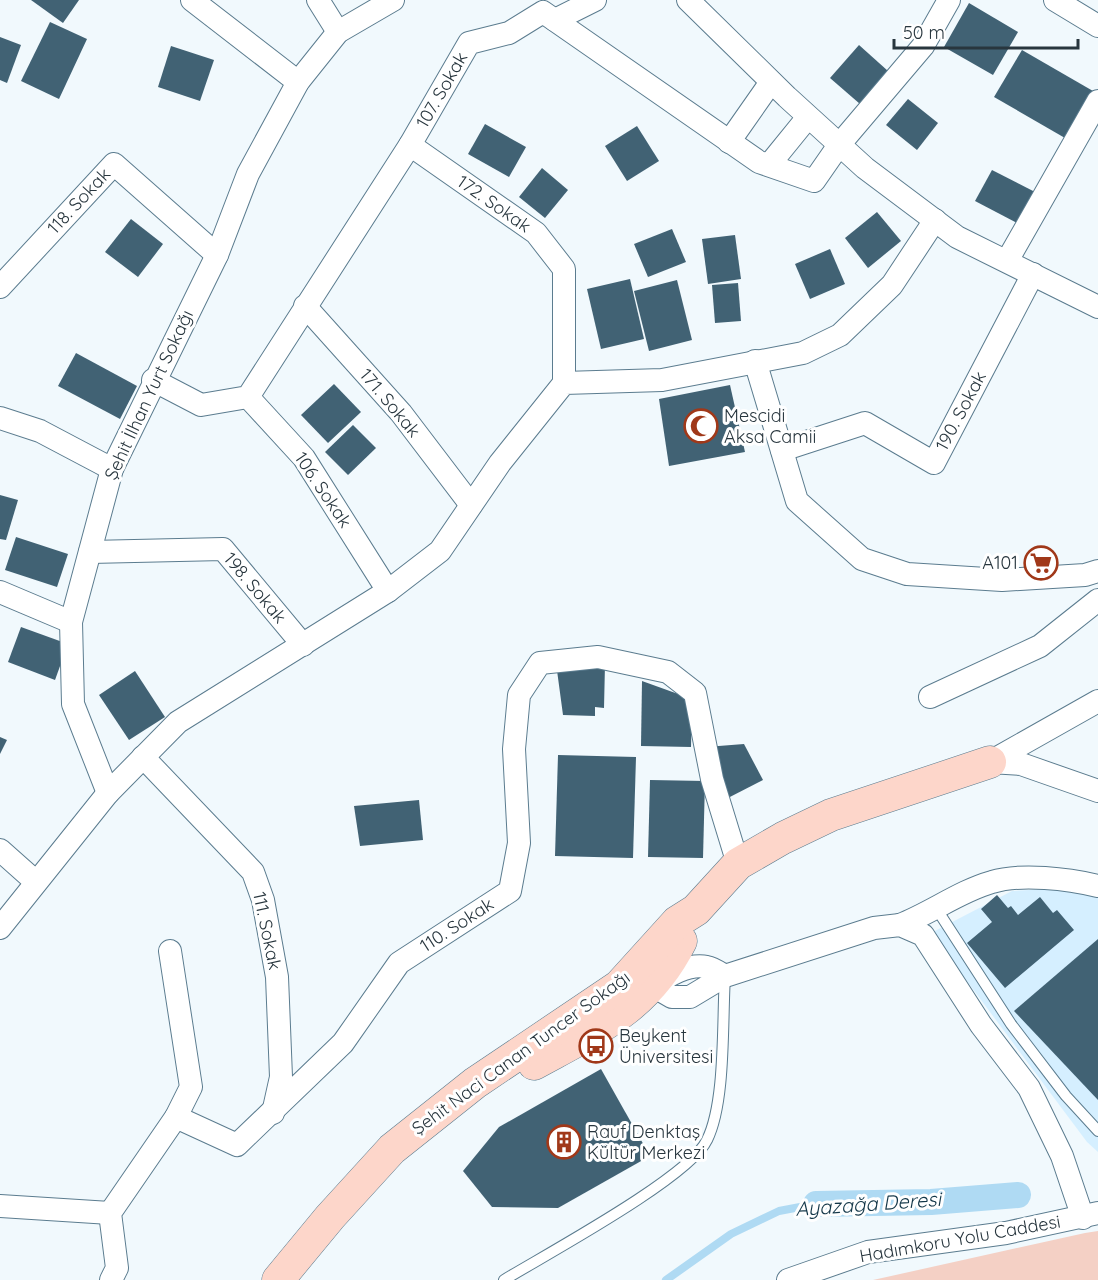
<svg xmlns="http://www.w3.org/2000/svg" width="1098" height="1280" font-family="Quicksand,sans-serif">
  <rect width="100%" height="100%" fill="#f1f9fd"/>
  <polygon fill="#d5efff" points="1064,888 1098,896 1098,1152 1087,1142 931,933 1012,891"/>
  <polygon fill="#f4d0c5" points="1098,1231 1098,1280 873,1280 1085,1233"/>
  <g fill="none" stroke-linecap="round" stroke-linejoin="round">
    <polyline stroke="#afdaf3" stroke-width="8" points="666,1280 731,1234 779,1211 816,1204"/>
    <polyline stroke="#afdaf3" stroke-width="26" points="816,1204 931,1202 1018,1195"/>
  </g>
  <g fill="#416274">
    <polygon points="31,0 79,0 63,23"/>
    <polygon points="969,3 1018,32 993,75 944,47"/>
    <polygon points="50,22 87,39 59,99 21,81"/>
    <polygon points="0,37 21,45 7,83 0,80"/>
    <polygon points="859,45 888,71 860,104 830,78"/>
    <polygon points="171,46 214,60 200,101 158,87"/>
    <polygon points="1022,50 1093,91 1065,138 994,97"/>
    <polygon points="908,99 938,123 917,150 886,125"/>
    <polygon points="485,124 526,147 509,177 468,154"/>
    <polygon points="637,126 659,161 627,181 605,146"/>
    <polygon points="542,168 568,190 545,218 519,197"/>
    <polygon points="992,170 1037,193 1021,225 975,201"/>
    <polygon points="877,212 901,241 868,268 845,238"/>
    <polygon points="131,219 163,244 138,277 105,252"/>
    <polygon points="672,229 686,262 648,277 634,244"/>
    <polygon points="735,235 741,279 708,284 702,239"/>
    <polygon points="830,249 845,284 810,299 795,264"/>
    <polygon points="630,279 644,339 601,349 587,289"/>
    <polygon points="677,280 692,340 649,351 634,291"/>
    <polygon points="738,283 741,321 715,323 712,285"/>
    <polygon points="76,353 137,386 120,419 58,386"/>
    <polygon points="334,384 361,412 328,443 301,415"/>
    <polygon points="730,385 745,452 669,466 659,399"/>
    <polygon points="353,425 376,448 348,475 325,452"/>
    <polygon points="0,495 18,500 6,540 0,539"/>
    <polygon points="16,537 68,554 57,587 5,570"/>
    <polygon points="21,627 68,644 55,680 8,662"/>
    <polygon points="556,663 605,664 604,708 595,707 595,716 563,715"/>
    <polygon points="135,671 165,717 129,740 99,695"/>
    <polygon points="642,681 692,699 691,747 641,746"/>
    <polygon points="0,737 7,740 0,754"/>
    <polygon points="744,744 763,780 724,800 706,747"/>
    <polygon points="558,755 636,757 633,858 555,856"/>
    <polygon points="650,780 705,781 703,858 648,857"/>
    <polygon points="419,800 423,840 360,846 354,806"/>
    <polygon points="997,895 1008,908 1011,906 1018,915 1040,897 1053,913 1057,910 1074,930 1005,988 967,943 992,922 981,909"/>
    <polygon points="1098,939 1098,1100 1014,1011"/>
    <polygon points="601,1069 650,1156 558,1208 492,1207 463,1171 499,1127"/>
  </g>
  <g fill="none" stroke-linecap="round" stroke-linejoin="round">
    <g stroke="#5b7c8f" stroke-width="12">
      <g id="lane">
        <polyline points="936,908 1011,1024 1066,1096 1098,1131"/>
        <path d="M 504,1280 C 545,1255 690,1177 707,1140 C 726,1102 722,1021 725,976"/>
      </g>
    </g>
    <g stroke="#5b7c8f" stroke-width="24">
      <g id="street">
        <polyline points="192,0 298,82"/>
        <polyline points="318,0 338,32"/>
        <polyline points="688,0 787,97 865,168 957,237 1098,307"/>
        <polyline points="1055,0 1098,26"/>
        <polyline points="555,20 595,0"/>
        <polyline points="729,142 771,82"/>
        <polyline points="410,145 536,233 564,269 564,383"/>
        <polyline points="769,165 808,117"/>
        <polyline points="1007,261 1098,101"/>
        <polyline points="0,287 114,164 217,255"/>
        <polyline points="305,306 401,413 471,505"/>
        <polyline points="755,361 797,501 862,559 907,574 1002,580 1085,575 1098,571"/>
        <polyline points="153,380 201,405 248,397 410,145 469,43 509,33 543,12 759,162 814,181 839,145 923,46 949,0"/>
        <polyline points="248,397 304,458 388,591"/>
        <polyline points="0,418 40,431 112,469"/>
        <polyline points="782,450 865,423 934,463 1033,274"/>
        <polyline points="90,552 223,549 303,645"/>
        <polyline points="0,592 71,622"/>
        <polyline points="930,697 1040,646 1098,600"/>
        <polyline points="143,757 253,872 263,900 277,977 281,1077 273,1113"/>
        <polyline points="990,762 1098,701"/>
        <polyline points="990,762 1021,764 1098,791"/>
        <polyline points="108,793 73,704 71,622 112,469 217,255 248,174 298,82 338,32 393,0"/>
        <polyline points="0,850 36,882"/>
        <path d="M 900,925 C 931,913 960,891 992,882 C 1021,873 1069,879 1098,886"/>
        <polyline points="0,928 108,793 178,722 388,591 440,551 500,463 564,383 662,380 803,353 840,335 892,285 935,220"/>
        <polyline points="170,951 191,1087 176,1117"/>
        <path d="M 725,976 C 720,973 713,968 707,967 C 688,963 668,976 653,986 L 672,997 L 690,997 L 725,976 L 874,928 L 900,925 L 923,935 L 981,1025 L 1029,1088 L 1062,1156 L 1083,1218"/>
        <polyline points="0,1206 110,1213"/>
        <polyline points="111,1280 117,1268 110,1213 176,1117 237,1145 343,1043 399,963 510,891 519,843 514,749 519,695 540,663 598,657 668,672 695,693 712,779 738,864"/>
        <polyline points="788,1280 868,1252 1006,1233 1098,1213"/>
      </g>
    </g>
    <g stroke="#5b7c8f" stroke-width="33">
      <g id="secondary">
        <path d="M 534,1064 C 596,1030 648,1008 681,941"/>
        <polyline points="278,1280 330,1217 392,1149 475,1083 619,986 677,922 696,910 738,864 783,838 831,815 990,762"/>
      </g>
    </g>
    <use href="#lane" stroke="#fff" stroke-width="10"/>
    <use href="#street" stroke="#fff" stroke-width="22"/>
    <use href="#secondary" stroke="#fdd6ca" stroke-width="32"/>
  </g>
  <defs>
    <g id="mosque-ring" transform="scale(1.725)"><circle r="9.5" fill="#fff" stroke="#a03819" stroke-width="1.5"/><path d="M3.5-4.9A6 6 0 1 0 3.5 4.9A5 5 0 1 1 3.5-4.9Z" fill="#a03819"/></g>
    <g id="supermarket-ring" transform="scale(1.725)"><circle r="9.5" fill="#fff" stroke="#a03819" stroke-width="1.5"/><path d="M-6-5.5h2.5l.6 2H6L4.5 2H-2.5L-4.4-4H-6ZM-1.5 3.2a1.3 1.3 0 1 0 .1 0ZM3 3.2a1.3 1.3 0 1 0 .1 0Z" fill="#a03819"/></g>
    <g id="bus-ring" transform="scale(1.725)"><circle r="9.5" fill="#fff" stroke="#a03819" stroke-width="1.5"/><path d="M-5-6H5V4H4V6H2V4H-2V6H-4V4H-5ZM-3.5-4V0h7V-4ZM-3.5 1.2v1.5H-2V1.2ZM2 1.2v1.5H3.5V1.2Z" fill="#a03819"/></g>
    <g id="building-ring" transform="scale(1.725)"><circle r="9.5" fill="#fff" stroke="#a03819" stroke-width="1.5"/><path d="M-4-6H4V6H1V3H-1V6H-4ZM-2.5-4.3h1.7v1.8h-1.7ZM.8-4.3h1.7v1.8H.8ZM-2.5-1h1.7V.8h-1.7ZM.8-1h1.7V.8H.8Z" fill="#a03819"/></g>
  </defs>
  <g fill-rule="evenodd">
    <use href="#mosque-ring" x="701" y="426"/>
    <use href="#supermarket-ring" x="1041" y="563"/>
    <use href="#bus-ring" x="596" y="1046"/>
    <use href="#building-ring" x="564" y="1142"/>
  </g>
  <g text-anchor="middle" stroke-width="6" stroke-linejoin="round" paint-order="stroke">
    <g font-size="18" fill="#28363e" stroke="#fff">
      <text transform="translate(442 90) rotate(-60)" y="6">107. Sokak</text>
      <text transform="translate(79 201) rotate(-47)" y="6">118. Sokak</text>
      <text transform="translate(494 204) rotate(35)" y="6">172. Sokak</text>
      <text transform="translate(149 395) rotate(-65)" y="6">Şehit İlhan Yurt Sokağı</text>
      <text transform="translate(390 403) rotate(50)" y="6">171. Sokak</text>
      <text transform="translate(961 411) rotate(-62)" y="6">190. Sokak</text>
      <text transform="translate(323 490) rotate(56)" y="6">106. Sokak</text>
      <text transform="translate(255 588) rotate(50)" y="6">198. Sokak</text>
      <text transform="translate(457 925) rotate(-33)" y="6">110. Sokak</text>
      <text transform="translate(267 931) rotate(78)" y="6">111. Sokak</text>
      <text transform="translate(521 1053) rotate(-36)" y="6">Şehit Naci Canan Tuncer Sokağı</text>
      <text transform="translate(960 1239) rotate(-10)" y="6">Hadımkoru Yolu Caddesi</text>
    </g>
    <g font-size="18" fill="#28363e" stroke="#fff" text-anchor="start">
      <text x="724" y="422">Mescidi<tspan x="724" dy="21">Aksa Camii</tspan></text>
      <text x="1018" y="569" text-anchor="end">A101</text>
      <text x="619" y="1042">Beykent<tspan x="619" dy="21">Üniversitesi</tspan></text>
      <text x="587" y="1138">Rauf Denktaş<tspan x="587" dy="21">Kültür Merkezi</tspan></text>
    </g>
    <g font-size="20" font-style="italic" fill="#123648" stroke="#fff">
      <text transform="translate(868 1204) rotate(-4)" y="7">Ayazağa Deresi</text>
    </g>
  </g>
  <path d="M894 39v9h184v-9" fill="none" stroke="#28363e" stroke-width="3"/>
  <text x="903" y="39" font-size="18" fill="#28363e" stroke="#ffffff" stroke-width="4.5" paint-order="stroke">50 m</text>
</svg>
